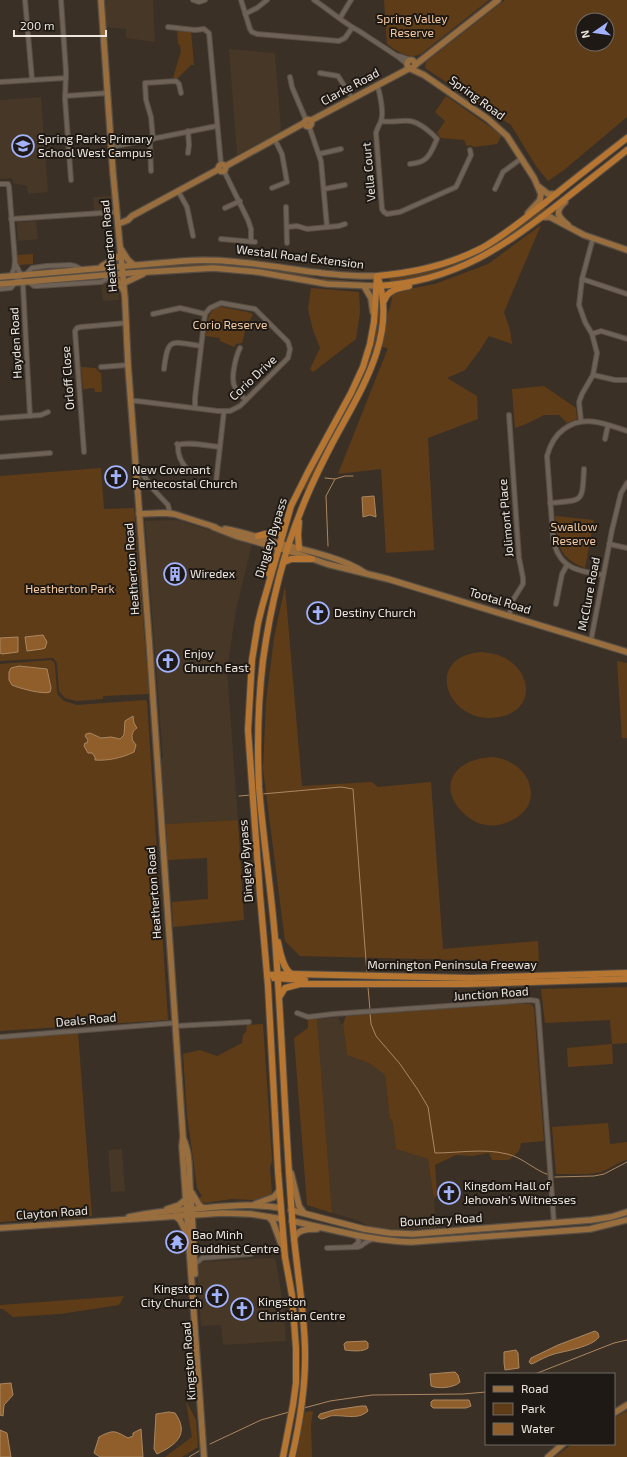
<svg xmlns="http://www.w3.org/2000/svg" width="627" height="1457" font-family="'Exo 2',sans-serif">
  <rect width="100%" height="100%" fill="#3b3025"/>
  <g fill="#473727">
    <polygon points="104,0 153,0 155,42 126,38 126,29 106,27"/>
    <polygon points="229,49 275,53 281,131 237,155"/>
    <polygon points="41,97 48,192 28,194 27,186 13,183 12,178 0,179 0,100"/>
    <polygon points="111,196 112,209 94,211 93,197"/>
    <polygon points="36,221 38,239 18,241 17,222"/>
    <polygon points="115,283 118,287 119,300 103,301 101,284"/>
    <polygon points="178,520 252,544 236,610 227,670 238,820 166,824 161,759 163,758 145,521"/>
    <polygon points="338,1017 341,1024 343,1024 347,1055 369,1063 385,1075 390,1119 392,1119 396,1149 428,1159 434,1199 436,1228 391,1229 369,1226 357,1220 332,1213 317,1019"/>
    <polygon points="122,1149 125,1191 111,1192 108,1150"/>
    <polygon points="274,1258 276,1262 283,1303 286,1341 223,1345 221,1325 201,1326 197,1266 201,1262"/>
  </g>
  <g fill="#5f3c18" fill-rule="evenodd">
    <path d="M 384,0 L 489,0 L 421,54 C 408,60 397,51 387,44 Z"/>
    <path d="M 505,0 L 627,0 L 627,117 L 564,170 L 548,181 L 536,166 L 511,125 L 425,68 L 426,62 ZM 583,20 L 607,20 L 607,44 L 583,44 Z"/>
    <polygon points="177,29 191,31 194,65 191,65 178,78 173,78 181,51 180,45 178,44"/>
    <polygon points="446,96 499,133 501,136 497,144 474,147 470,145 467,146 464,140 441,138 437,133 445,121 435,112"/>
    <polygon points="543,206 548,211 528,226 467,262 421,277 390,282 390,278 429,271 461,260"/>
    <polygon points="541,225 504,312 510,330 512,344 489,336 480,350 465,370 447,378 477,396 478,419 428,438 434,550 386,553 381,469 338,474 388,348 382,347 386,319 391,304 393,292 435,284 488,264"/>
    <polygon points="33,254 33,264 18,265 18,255"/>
    <polygon points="215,262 264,267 318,278 361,282 361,284 325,282 260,270 232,266 195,266 130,270 128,268"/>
    <polygon points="311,288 359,292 360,312 356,339 313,372 310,369 320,348 313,330 308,309"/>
    <polygon points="378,293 380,293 381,309 377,338 365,375 313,477 305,490 303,488 372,345 377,323"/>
    <path d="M 222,307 L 247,312 L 253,314 L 246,328 L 242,343 L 236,344 L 234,347 L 220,341 L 220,338 L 206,336 C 208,324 206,308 222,307 Z"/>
    <polygon points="81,367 96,368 98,371 101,373 102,392 95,392 94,388 83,389"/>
    <polygon points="544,386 576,408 577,419 567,423 559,415 544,415 526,424 515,428 512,389"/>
    <polygon points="101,468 104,509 134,508 149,694 103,696 103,699 76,701 65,698 59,691 57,663 53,658 0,661 0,476"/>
    <path d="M 555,516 L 594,520 L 585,568 C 557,557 557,542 555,516 Z"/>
    <polygon points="285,586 302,786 372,782 378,787 431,782 443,949 538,941 539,962 300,956 285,941 263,769 266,702 274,638"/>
    <path d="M 481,652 C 490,653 497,654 505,658 C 534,674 534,711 499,717 C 448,727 421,657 481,652 Z"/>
    <polygon points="51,660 54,662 55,666 57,692 58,695 64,701 77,705 145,700 147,702 168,1020 0,1031 0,664"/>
    <polygon points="617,661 627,663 627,738 622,738"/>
    <path d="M 493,757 C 512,759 531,773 531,794 C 531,815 504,828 486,825 C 465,822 440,794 455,773 C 464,761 479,758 493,757 Z"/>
    <polygon points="238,820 244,920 173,927 172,902 208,899 207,858 168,860 166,824"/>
    <polygon points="627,987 627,1043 612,1044 613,1064 568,1067 567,1048 612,1044 610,1020 545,1023 541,989"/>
    <polygon points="510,1004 531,1004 534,1007 544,1141 521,1143 519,1151 509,1160 492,1160 489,1153 472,1156 456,1155 435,1165 437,1195 434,1199 428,1159 396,1149 392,1119 390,1119 385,1075 369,1063 347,1055 343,1024 346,1016"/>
    <polygon points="308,1019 317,1019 332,1213 307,1205 294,1038 308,1028"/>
    <polygon points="263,1024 272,1160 270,1168 272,1193 266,1199 254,1200 231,1199 205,1203 200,1202 199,1198 202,1196 197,1188 187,1114 183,1054 200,1050 217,1056 242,1043 243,1035 246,1032 247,1025"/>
    <polygon points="78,1033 92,1216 68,1219 67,1217 0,1222 0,1039"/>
    <path d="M 608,1123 L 610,1144 L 627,1142 L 627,1160 C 617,1162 610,1169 601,1172 C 591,1175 567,1174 556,1174 L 552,1127 Z"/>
    <polygon points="124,1296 119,1305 60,1314 13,1317 3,1309 0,1309 0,1305"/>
    <polygon points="186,1401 196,1420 198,1447 182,1457 165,1457 192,1437"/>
    <polygon points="312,1411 313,1412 311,1424 312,1457 296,1457 305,1412"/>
    <polygon points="627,1411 627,1457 555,1457 572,1444 614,1444 614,1418"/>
  </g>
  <g fill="#8f5e2b" stroke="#ab8761">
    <polygon points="374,496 376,517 370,515 363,517 362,497"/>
    <polygon points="43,635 47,642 45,648 42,649 27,651 25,637"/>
    <polygon points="18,637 18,652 2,654 0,653 0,638"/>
    <path d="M 19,666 L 47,669 L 51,688 L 50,692 C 44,695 18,688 12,685 L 9,680 L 9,672 L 11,668 Z"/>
    <path d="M 133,716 L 134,723 L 137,728 C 132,731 131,736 133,741 L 136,745 L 134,752 C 122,758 107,761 95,760 L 95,757 L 92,753 L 88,753 L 84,746 L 85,743 L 87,743 L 88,740 L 85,736 L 86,734 L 90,733 L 101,738 L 111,737 L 120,739 L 124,735 L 125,721 Z"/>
    <path d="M 595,1331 L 598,1333 L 599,1337 C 592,1347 565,1351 554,1354 C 547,1356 540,1360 534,1363 L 531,1364 L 529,1362 L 531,1358 L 558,1345 Z"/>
    <path d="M 366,1341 L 368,1343 L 368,1348 C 363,1352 352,1351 345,1350 L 344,1344 L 346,1342 Z"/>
    <polygon points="516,1350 518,1353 519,1368 505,1370 504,1363 504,1352"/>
    <path d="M 455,1372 L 458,1375 L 460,1382 C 454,1388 438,1389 431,1386 L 430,1374 Z"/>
    <polygon points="11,1383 13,1395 4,1405 3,1416 0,1415 0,1384"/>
    <polygon points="433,1400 469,1400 471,1406 466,1408 433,1408 431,1406 431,1402"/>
    <path d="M 361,1406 L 366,1406 L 368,1411 C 357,1421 343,1414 330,1416 C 327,1417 324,1419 321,1419 L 318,1417 L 320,1414 L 334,1410 Z"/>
    <path d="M 169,1412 L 175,1413 C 190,1434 176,1445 157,1454 L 154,1449 L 156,1414 Z"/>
    <path d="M 141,1429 L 143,1457 L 100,1457 L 94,1453 L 99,1437 C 114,1429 115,1431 128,1438 L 133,1436 L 133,1433 Z"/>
    <polygon points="0,1430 7,1433 11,1457 0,1457"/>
  </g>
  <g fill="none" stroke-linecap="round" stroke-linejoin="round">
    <g stroke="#ab8761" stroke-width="1">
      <polyline points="325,478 335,479 326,496 328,546"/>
      <polyline points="335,479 345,476 353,476"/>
      <polyline points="262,794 341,787 353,789 367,974"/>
      <polyline points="239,796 251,795"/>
      <polyline points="368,987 370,1010"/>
      <path d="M 370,1013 L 371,1024 L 376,1036 L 400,1064 L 418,1090 L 428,1107 L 435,1153 C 458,1153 484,1148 507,1154 C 522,1157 534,1170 549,1175"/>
      <polyline points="555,1177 594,1176 604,1174 627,1162"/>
      <polyline points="535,1374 614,1343 627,1340"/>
      <polyline points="304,1408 330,1401 372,1395 463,1394 486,1392"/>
      <polyline points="210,1444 261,1420 289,1412"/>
      <polyline points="189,1457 199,1451"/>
    </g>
    <g stroke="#574e44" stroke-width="6">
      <g id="minor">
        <polyline points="25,0 32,79"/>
        <polyline points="61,0 66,72 65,99 71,180"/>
        <polyline points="193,0 199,2 205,0"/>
        <polyline points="241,0 250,29 252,32 257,34 339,41 345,38 352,28"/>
        <path d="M 314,0 C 328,9 345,24 359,31 L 397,56 L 407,64"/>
        <polyline points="245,14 257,8 267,0"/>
        <polyline points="340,18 351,0"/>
        <polyline points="168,27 195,30 204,29 209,33 221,164"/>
        <polyline points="399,56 411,60"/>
        <polyline points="320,73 338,76 352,98"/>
        <polyline points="290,77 292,87 306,120"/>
        <polyline points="0,82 66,78"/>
        <path d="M 377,85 C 380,93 384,113 381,121 C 379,126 377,128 376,133 L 382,209 L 384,212 L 387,214 L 400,212 L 456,187 L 471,155 L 470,150"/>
        <polyline points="65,96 108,93"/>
        <path d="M 381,121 C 391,123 400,120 410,121 C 419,122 432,133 437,139 C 430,154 429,162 410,164"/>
        <polyline points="309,126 321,161 327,227"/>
        <polyline points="153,139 151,117 146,100 145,83 176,81 179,84 181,93"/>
        <polyline points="150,140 151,171"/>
        <polyline points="111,147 217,126"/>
        <polyline points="188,153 189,145 188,131"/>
        <polyline points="319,154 341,149"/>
        <polyline points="224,171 248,220 251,229 251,241"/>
        <polyline points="0,184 8,184 9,187 15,260 14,269 11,276 21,280 23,286 30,416"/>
        <polyline points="272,188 287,182 282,154 275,140"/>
        <polyline points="324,189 345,185"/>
        <polyline points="495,189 503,172 522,158"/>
        <polyline points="178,191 187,207 193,236"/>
        <polyline points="286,207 287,243"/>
        <polyline points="225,208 240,201"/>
        <polyline points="11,219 117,212"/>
        <polyline points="287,227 297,226 307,229 339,226 345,224"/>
        <polyline points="221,239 255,242"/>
        <polyline points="15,263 21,275"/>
        <polyline points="26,274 32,268 46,266 70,265 75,266 81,269"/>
        <polyline points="582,279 627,294"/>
        <polyline points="29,282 34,286 38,286 101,282 105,280 108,276"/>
        <polyline points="0,289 11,288 15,283"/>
        <polyline points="153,314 180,308 205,314"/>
        <polyline points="592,334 601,331 627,339"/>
        <path d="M 240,348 C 236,356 231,376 234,385 C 236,391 242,396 246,400"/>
        <polyline points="101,367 128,365"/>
        <path d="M 164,369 C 168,336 171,342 201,346"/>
        <polyline points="593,375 615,380 627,380"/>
        <polyline points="131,401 137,401 218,411 230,411 240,406 288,358 290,349 288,342 255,309 221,303 210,308 205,314 195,398 195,408"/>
        <polyline points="509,415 519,558 523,578 523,584 513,600 509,616"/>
        <polyline points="0,418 41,415 48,412"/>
        <polyline points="581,421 579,402 582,394 593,375 597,353 592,334 585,322 579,305 582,279 593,238"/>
        <polyline points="605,439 608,425"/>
        <path d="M 177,444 L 178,445 C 177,456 182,464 189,471"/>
        <path d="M 178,445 C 188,441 209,446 220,447"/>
        <polyline points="84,452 75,331 77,328 81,327 126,323"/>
        <polyline points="0,457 50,453"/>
        <polyline points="144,476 153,489 168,505 170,513"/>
        <polyline points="216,482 224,411"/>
        <path d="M 550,503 C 584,500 582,503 584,469"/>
        <polyline points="609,544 627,548"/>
        <path d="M 603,575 C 577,571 558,568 553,538 L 547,456 C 550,445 554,436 564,429 C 584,414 606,424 627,431"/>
        <polyline points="556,604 562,574 567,565"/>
        <polyline points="591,640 612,530 621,493 627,483"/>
        <polyline points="297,1013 308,1017 333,1014 530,1000 537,1001 538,1007 554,1223"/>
        <polyline points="175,1026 249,1022"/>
        <polyline points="0,1037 174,1023"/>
        <polyline points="354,1246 359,1242 357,1236"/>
        <path d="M 327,1248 L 358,1247 C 364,1246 364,1241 373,1239"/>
        <polyline points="195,1264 202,1258 251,1254"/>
      </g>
    </g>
    <g stroke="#574e44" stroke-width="8">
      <g id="major">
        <polyline points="101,0 113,173 125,299 128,365 149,639 183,1137 182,1146 204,1457"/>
        <circle cx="411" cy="64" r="4"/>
        <polyline points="415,65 498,0"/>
        <polyline points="411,69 424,75 488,119 507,136 534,178 541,194 540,200 528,213"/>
        <circle cx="308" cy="123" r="3.5"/>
        <polyline points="310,121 410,68"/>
        <circle cx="222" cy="168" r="3.5"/>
        <polyline points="226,166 304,123"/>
        <polyline points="539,187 548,194 556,194"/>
        <path d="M 565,202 C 554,212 558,217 568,225"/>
        <polyline points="541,217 550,217 584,235 627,250"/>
        <polyline points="118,224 128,220 132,216 219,169"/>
        <polyline points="121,249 128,260 134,265"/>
        <polyline points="102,266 121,255"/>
        <polyline points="112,275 117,280 124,291"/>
        <path d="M 0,277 L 184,261 C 249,256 312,278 377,276"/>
        <polyline points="124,283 143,274"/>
        <polyline points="0,284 130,273 213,268 258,272 327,284 375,286"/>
        <polyline points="364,286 371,298 373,312"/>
        <polyline points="139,514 164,513 174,514 215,527"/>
        <polyline points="213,527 236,536 296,553 327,564 388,579 627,652"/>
        <path d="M 225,529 C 244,532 263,539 281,544 C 305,550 346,559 365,573"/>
        <path d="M 183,1138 C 190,1153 189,1170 190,1187 C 193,1216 193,1245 195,1274"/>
        <polyline points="291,1173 299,1206 304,1213"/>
        <polyline points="192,1193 199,1205 203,1208"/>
        <polyline points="255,1204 274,1197 279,1191"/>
        <polyline points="167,1209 179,1205 186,1199"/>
        <polyline points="291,1210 364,1229 390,1233 413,1234 591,1220 611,1217 627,1212"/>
        <polyline points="175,1216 180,1220 186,1232"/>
        <path d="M 129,1217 C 151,1212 173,1210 195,1209 C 224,1206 252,1203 281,1208"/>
        <polyline points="269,1217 273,1222 283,1249"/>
        <path d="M 292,1221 C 332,1229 370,1241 411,1242 L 590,1229 L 627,1220"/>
        <polyline points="0,1228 222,1213 251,1214 282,1219"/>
        <path d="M 294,1239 C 297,1229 308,1229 317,1229"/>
        <polyline points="614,1413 627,1405"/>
        <polyline points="548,1457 563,1444"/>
      </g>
    </g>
    <g stroke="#574e44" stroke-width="8">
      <g id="highway">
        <path d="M 377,286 C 455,282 505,246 565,199 C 585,183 606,167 627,150"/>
        <path d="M 384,301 C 388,290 398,288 409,286"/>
        <polyline points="258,536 265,534 283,533"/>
        <polyline points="267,545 269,574"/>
        <polyline points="299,548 298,535 299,522"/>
        <polyline points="284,562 291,559 312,559"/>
        <path d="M 278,942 C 280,952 283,970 292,974"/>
        <polyline points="267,975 292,974 471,978 627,973"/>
        <polyline points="274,978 305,980"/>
        <polyline points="280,996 285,988 300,984 467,984 627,979"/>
        <path d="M 283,1457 L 293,1405 L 296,1383 L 296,1348 L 292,1295 L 285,1257 L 278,1171 L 268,986 L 260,895 L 248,730 L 252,660 L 258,623 L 262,607 L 291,506 L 308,472 L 351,393 L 363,367 L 370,344 L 374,322 L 377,276 C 413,273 449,265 482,248 C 505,235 525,218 546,202 C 573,180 600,159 627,138"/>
        <path d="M 292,1457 C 300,1422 306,1385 305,1349 C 304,1305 295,1260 292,1216 C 285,1124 282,1031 275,938 C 271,888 263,838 259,787 C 257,745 258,702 263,660 C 270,610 283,554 302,508 C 311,485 322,463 333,442 C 359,393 398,336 378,278"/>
      </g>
    </g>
    <use href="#minor" stroke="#6e6155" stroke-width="4"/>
    <use href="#major" stroke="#996e3f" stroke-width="5.5"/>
    <use href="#highway" stroke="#b67631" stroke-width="6"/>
  </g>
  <defs>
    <g id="school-ring" transform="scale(1.15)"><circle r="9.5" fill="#1e1914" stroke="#a2b2fd" stroke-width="1.5"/><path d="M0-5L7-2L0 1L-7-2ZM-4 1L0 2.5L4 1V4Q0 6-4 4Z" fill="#a2b2fd"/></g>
    <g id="church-ring" transform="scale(1.15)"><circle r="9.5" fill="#1e1914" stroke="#a2b2fd" stroke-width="1.5"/><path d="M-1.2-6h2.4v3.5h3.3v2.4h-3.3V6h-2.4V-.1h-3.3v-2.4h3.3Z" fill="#a2b2fd"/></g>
    <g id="building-ring" transform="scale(1.15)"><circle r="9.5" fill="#1e1914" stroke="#a2b2fd" stroke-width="1.5"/><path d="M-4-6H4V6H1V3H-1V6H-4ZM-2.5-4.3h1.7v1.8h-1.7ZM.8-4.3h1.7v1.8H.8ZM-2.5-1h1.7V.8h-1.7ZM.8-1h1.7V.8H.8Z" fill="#a2b2fd"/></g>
    <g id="temple-ring" transform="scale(1.15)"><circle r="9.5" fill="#1e1914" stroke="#a2b2fd" stroke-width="1.5"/><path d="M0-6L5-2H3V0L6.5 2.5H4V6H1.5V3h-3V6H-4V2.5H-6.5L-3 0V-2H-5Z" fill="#a2b2fd"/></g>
  </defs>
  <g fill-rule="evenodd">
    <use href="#school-ring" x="23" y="146"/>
    <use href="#church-ring" x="116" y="477"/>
    <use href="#building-ring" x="175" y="574"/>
    <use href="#church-ring" x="318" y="613"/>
    <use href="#church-ring" x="168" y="661"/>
    <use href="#church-ring" x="449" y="1193"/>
    <use href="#temple-ring" x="177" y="1242"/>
    <use href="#church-ring" x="217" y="1296"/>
    <use href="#church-ring" x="242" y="1309"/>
  </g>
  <g text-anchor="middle" stroke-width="4" stroke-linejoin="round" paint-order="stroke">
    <g font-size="12" fill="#f6caa1" stroke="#1e1914">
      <text x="412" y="23">Spring Valley<tspan x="412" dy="14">Reserve</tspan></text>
      <text x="230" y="329">Corio Reserve</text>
      <text x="574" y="531">Swallow<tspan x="574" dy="14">Reserve</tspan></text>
      <text x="70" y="593">Heatherton Park</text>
    </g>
    <g font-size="12" fill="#ede6df" stroke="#1e1914">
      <text transform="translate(350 87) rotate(-28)" y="4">Clarke Road</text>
      <text transform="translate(477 98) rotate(36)" y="4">Spring Road</text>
      <text transform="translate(369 172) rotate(-95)" y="4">Vella Court</text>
      <text transform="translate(109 246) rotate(-95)" y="4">Heatherton Road</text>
      <text transform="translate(300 257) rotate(7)" y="4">Westall Road Extension</text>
      <text transform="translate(16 343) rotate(-93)" y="4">Hayden Road</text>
      <text transform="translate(68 378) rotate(-94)" y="4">Orloff Close</text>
      <text transform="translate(253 378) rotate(-43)" y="4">Corio Drive</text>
      <text transform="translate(506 518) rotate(-95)" y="4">Jolimont Place</text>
      <text transform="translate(271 538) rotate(-73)" y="4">Dingley Bypass</text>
      <text transform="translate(132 569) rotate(-94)" y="4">Heatherton Road</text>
      <text transform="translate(589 594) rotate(-79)" y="4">McClure Road</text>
      <text transform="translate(500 601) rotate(17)" y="4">Tootal Road</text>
      <text transform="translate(246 861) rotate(-94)" y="4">Dingley Bypass</text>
      <text transform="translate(154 893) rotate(-94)" y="4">Heatherton Road</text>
      <text x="452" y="969">Mornington Peninsula Freeway</text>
      <text transform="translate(491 994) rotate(-4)" y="4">Junction Road</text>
      <text transform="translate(86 1020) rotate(-5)" y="4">Deals Road</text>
      <text transform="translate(52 1213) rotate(-4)" y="4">Clayton Road</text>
      <text transform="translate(441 1220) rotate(-3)" y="4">Boundary Road</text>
      <text transform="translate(189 1361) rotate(-94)" y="4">Kingston Road</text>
    </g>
    <g font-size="12" fill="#ede6df" stroke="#1e1914" text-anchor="start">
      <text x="38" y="143">Spring Parks Primary<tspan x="38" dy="14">School West Campus</tspan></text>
      <text x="132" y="474">New Covenant<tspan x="132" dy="14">Pentecostal Church</tspan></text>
      <text x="190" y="578">Wiredex</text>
      <text x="334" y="617">Destiny Church</text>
      <text x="184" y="658">Enjoy<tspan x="184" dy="14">Church East</tspan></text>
      <text x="464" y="1190">Kingdom Hall of<tspan x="464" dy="14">Jehovah's Witnesses</tspan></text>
      <text x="192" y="1239">Bao Minh<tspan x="192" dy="14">Buddhist Centre</tspan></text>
      <text x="202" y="1293" text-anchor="end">Kingston<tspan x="202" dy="14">City Church</tspan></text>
      <text x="258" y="1306">Kingston<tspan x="258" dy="14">Christian Centre</tspan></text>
    </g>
  </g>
  <rect x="485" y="1373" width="130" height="72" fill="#1e1914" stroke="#716b65"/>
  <rect x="493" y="1386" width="20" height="6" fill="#996e3f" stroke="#716b65"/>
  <text x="521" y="1393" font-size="12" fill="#ede6df">Road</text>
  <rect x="493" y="1403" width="20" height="12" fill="#5f3c18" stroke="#716b65"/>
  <text x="521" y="1413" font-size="12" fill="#ede6df">Park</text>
  <rect x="493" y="1423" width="20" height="12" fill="#8f5e2b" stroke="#716b65"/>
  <text x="521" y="1433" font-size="12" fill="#ede6df">Water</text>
  <g transform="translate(595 32) rotate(257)"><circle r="19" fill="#1e1914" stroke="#716b65"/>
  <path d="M0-3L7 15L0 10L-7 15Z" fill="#a2b2fd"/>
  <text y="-6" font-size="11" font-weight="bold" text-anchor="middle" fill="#ede6df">N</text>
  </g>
  <path d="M14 30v6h92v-6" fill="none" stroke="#ede6df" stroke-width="2"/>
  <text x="20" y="30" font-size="12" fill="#ede6df" stroke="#1e1914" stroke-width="3" paint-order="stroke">200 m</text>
</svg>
